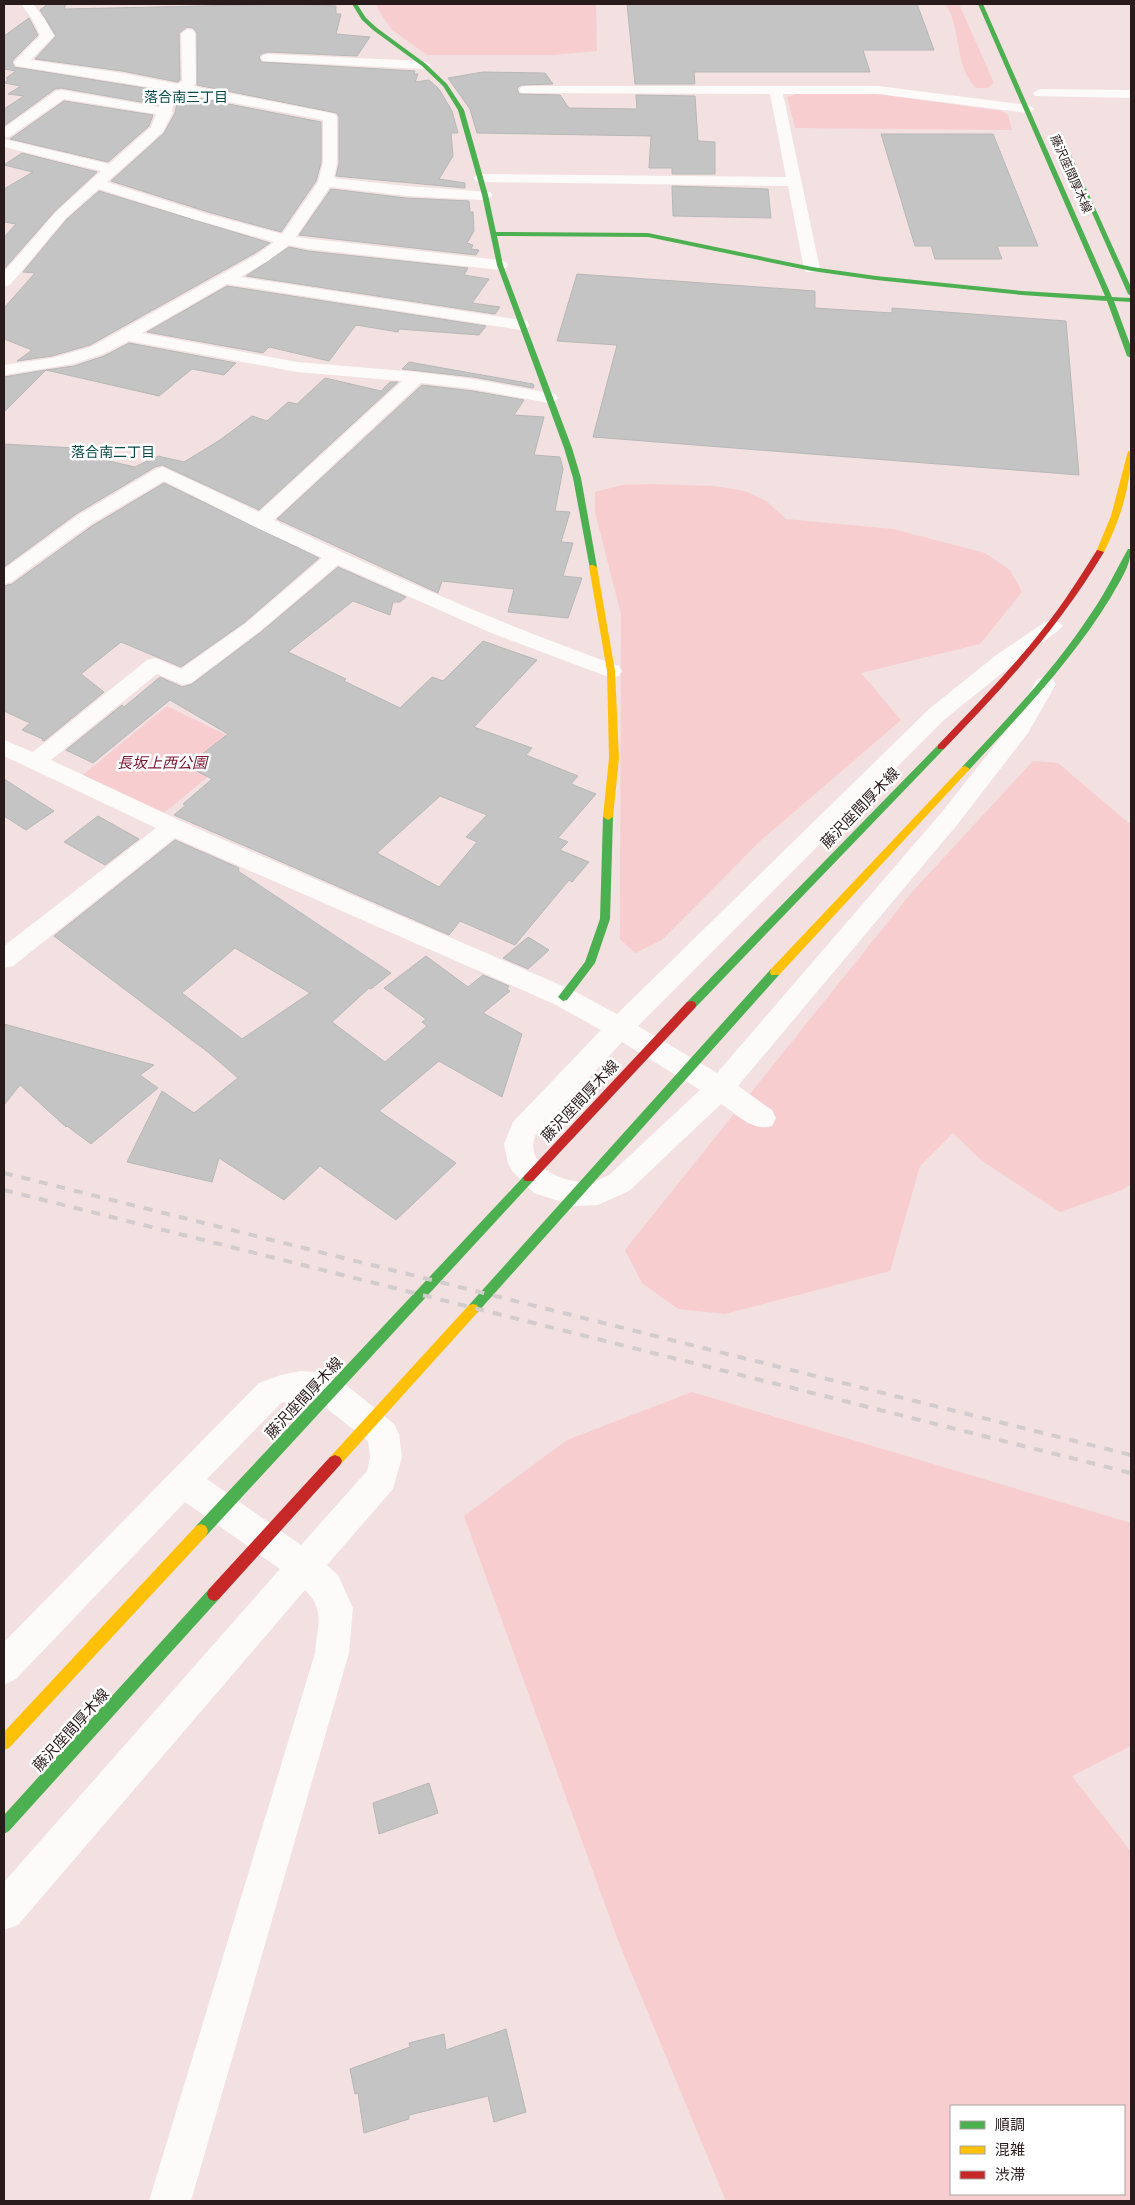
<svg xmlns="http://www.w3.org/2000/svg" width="1135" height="2205" font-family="Literata,'Noto Sans JP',serif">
  <rect width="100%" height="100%" fill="#f3e0e1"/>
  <g fill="#f7cdd0" fill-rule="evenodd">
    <polygon points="375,4 596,4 597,51 552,55 427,55 391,29"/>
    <path d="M 945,4 L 959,4 L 994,83 L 987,88 L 976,88 C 953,65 962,26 945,4 Z"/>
    <polygon points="796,94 878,94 1001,111 1008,115 1012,130 795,128 787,97"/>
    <polygon points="652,484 714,486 745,491 766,501 786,519 893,529 985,553 1010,570 1022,592 980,644 861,673 901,720 758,843 662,940 635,953 620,939 621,614 595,512 595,492 622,485"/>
    <polygon points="167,706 246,745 164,813 83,775"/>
    <polygon points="1033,761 1058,763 1131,825 1131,1184 1122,1190 1060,1212 982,1161 953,1133 920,1166 890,1271 725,1314 678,1309 642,1283 625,1250 912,892"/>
    <path d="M 692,1392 L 1131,1523 L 1131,1746 L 1072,1776 L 1131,1852 L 1131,2201 L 726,2201 L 619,1943 L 464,1516 L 567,1440 ZM 1124,2106 L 1124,2194 L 951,2194 L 951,2106 Z"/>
  </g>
  <g fill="#c4c4c5" stroke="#b7b8b8" fill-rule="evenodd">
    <polygon points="48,4 66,4 64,9 295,4 336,6 336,14 341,14 336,34 370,37 357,56 268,52 261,54 259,57 261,62 415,71 414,74 418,74 415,82 429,80 439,89 452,111 458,133 451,133 453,156 439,179 465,183 465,188 336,176 339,163 339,117 337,113 197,85 197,33 193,28 187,27 179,33 180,80 178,82 122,71 35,59 56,36 40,10"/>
    <polygon points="627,4 917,4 934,50 863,50 870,72 694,72 695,84 635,84"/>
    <polygon points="29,18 38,35 14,59 12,62 14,67 163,91 158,105 61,88 55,89 4,126 4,109 24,96 8,94 21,86 4,83 8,80 6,78 16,71 4,69 4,36"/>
    <polygon points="483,72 545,73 553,84 521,85 517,89 519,94 560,95 569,108 637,109 636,95 695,96 698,141 715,142 715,174 672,174 672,168 649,168 651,136 477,133 470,109 448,78"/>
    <polygon points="182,95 321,122 321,163 316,181 281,232 208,212 111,181 164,133 175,113 178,97"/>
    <polygon points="64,101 153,115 149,126 108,162 10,139"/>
    <polygon points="881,134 993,134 1038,246 997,246 1002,259 935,259 931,246 915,246"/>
    <polygon points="22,153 97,172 55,211 4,269 4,237 16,224 4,222 4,189 33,172 4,165"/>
    <polygon points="672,186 768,189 771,218 673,216"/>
    <polygon points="331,189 406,198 469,201 470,212 473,212 474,231 467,243 473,245 471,249 479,250 476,255 299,235"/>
    <polygon points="99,191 270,243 255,253 90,345 52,356 17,361 32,350 4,339 4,308 35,273 23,272 67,219"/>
    <polygon points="289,247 308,251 468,268 464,275 489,279 472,303 500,307 495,314 246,276"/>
    <polygon points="577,274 815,291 815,308 892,313 892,308 1066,321 1079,475 593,437 617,345 557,341"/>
    <polygon points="227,286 486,326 479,335 399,329 398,332 356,325 329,361 269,347 263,353 147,332"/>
    <polygon points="129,343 236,363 224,375 192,369 159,396 46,370 74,366 104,356"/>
    <polygon points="409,362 533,384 534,386 533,388 473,377 402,369"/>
    <polygon points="46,370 4,412 4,377"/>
    <polygon points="325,378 381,391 390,382 398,382 259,510 162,465 155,467 76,514 4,567 4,444 74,448 70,452 135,467 147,461 150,462 158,456 184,462 220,440 252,416 267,421 288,402 297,404"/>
    <polygon points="422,385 473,391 524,400 514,415 544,417 534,455 560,457 563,469 555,511 570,512 561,542 573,543 563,576 582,578 568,618 508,612 514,589 442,581 438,593 277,519"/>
    <polygon points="164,483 319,558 245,622 181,667 121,642 81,674 104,692 44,741 42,740 43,739 22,730 30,723 4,711 4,586 12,584 92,526"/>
    <path d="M 338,567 L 406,597 L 400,602 L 393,602 L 390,615 L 353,601 L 288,652 L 346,679 L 344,681 L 400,708 L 432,677 L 443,681 L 483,641 L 537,660 L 474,727 L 532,748 L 526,755 L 578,776 L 571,784 L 596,794 L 558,838 L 568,842 L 560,850 L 589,862 L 572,882 L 569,880 L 515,945 L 460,921 L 449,935 L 174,815 L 186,805 L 183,804 L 212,779 L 187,766 L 228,734 L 170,700 L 93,763 L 66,750 L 122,705 L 124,707 L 160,677 L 182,687 L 192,684 L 261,632 ZM 440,796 L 487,815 L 466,837 L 477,842 L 439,887 L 377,853 Z"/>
    <polygon points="4,779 54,811 26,830 4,816"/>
    <polygon points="98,816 139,839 105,865 64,842"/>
    <path d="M 175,840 L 239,868 L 238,871 L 391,973 L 371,989 L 369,988 L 332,1022 L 385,1062 L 427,1026 L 422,1022 L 426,1019 L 384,988 L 426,956 L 468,987 L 483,975 L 509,986 L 507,989 L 510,991 L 483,1013 L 522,1034 L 502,1097 L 439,1061 L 379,1111 L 456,1163 L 396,1220 L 320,1166 L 284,1200 L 219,1158 L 212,1182 L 127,1162 L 162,1091 L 194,1113 L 238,1078 L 209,1053 L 54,936 ZM 235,948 L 310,993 L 242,1039 L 182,993 Z"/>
    <polygon points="528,937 549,950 528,969 503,958"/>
    <polygon points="4,1024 154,1065 140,1075 158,1088 91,1144 67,1126 66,1127 20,1085 4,1105"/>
    <polygon points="429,1783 438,1813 379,1834 373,1803"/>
    <polygon points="506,2029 526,2112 494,2122 488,2096 409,2115 409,2119 364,2133 358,2093 355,2094 350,2069 410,2047 409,2043 444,2034 446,2050"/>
  </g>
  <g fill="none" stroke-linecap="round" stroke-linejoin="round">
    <g fill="#fdfafa" fill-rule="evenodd">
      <path d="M 21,4 L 33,4 L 44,18 L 54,36 L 31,60 L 122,73 L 178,84 L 182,81 L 181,33 L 188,29 L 193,30 L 195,33 L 196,83 L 193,86 L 335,114 L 337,117 L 337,163 L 334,178 L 406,186 L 490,192 L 493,195 L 490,198 L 485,200 L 406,196 L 330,187 L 296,237 L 500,260 L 506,262 L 508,265 L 506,268 L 500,270 L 308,249 L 289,245 L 268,261 L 241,277 L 521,320 L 527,321 L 529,325 L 527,329 L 521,330 L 227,284 L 142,333 L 297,362 L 417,372 L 473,379 L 555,394 L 558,398 L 555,402 L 549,403 L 473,389 L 421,383 L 274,520 C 386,574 501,624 619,666 L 622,671 L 619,676 L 611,678 L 489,632 L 338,565 L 260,631 L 191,683 L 183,685 L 157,674 L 51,760 L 194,827 L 572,990 L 617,1014 L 929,709 L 995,656 L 1045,622 L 1052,620 L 1059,622 L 1063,626 L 1059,630 L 1011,666 L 945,719 L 638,1026 L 717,1073 L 941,813 L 1011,725 L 1037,679 L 1045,677 L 1053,679 L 1056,684 L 1028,733 L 957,825 L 738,1086 L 772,1110 L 776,1118 L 772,1126 C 752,1132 737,1114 721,1104 L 629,1191 L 598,1205 L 574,1206 L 534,1193 L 512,1171 L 508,1163 L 504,1144 L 513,1122 L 601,1030 L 554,1004 L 175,838 L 13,966 L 4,968 L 4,946 L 156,828 L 4,756 L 4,740 L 33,752 L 147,660 L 155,658 L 181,669 L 246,623 L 322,558 L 253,526 L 164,481 L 91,524 L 11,582 L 4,584 L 4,569 L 77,516 L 156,469 L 163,467 L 259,512 L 402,381 L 297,372 L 129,341 L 103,354 L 73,364 L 4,375 L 4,365 L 52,358 L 91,347 L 256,255 L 274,242 L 196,220 L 99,189 L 66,218 L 10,285 L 4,287 L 4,272 L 56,212 L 101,171 L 4,147 L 4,139 L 109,164 L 151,127 L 156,114 L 64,99 L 9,137 L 4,138 L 4,128 L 56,91 L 61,90 L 159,107 L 163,94 L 167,90 L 16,66 L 14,63 L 16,60 L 40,35 L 32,19 ZM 182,93 L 323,120 L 323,163 L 318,182 L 282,234 L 207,214 L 107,182 L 163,132 L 173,112 L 172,110 L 176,96 ZM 622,1042 L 700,1090 L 609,1175 C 604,1177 599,1180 595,1181 C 568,1187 524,1168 535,1136 Z"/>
      <polygon points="268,54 424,61 431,65 424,69 263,61 261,58 263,55"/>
      <polygon points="526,86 878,86 1028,105 1035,109 1028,113 878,94 783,94 820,269 818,272 806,272 804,269 788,186 481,182 476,181 474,178 476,175 481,174 786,177 770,94 521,93 519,90 521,87"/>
      <polygon points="1040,89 1131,90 1131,98 1035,96 1033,93"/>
      <path d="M 300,1371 L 319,1372 L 344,1383 L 394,1424 L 399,1434 L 402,1457 L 393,1489 L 327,1565 L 338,1575 L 353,1608 L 349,1653 L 191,2201 L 149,2201 L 315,1653 C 317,1627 326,1610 305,1590 L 18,1925 L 4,1930 L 4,1882 L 280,1569 L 185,1502 L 16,1679 L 4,1685 L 4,1642 L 259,1383 L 281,1375 ZM 300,1399 L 316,1400 L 368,1441 L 370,1457 L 367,1471 L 301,1545 L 207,1479 L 281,1403 Z"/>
    </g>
    <g fill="#4caf50" fill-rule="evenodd">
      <polygon points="352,4 357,4 366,18 377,28 426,64 447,84 464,110 488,195 496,232 648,233 812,267 876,276 1022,291 1105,296 978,4 983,4 1112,297 1131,298 1131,302 1114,301 1131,347 1131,358 1127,356 1107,301 1022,295 876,280 812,271 648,237 497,236 503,265 572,448 581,478 597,567 593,569 590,569 573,478 564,448 497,265 482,195 458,110 443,86 422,66 373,30 362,20"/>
      <polygon points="1061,143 1066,144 1131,287 1131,296 1128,294"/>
      <path d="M 1128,549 L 1131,549 C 1131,566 1119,582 1111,597 C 1072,661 1019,716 968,771 L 962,771 L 962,767 C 1008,718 1055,669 1092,612 C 1106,592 1116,570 1128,549 Z"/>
      <polygon points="941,744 944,745 944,749 695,1008 687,1008 686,1005 687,1002 938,745"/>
      <polygon points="608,814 613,817 610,919 595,963 567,1000 563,1001 558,997 585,962 600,919 603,817"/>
      <polygon points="775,968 779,969 780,972 779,975 477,1313 473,1314 469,1313 467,1309 469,1305 771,969"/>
      <polygon points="529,1173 533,1175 535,1178 533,1181 206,1536 201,1538 196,1536 194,1531 196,1526 525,1175"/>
      <polygon points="214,1587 219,1589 221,1594 219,1599 9,1831 4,1834 4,1815 209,1589"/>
    </g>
    <g fill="#ffc107" fill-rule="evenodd">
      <path d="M 1128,451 L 1131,451 C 1131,486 1120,520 1104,552 L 1097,554 L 1096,552 L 1111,516 Z"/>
      <polygon points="590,565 593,565 597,567 615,671 619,758 613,817 608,820 603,817 609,758 607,671 589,567"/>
      <polygon points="965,766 970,769 968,771 779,975 771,975 770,972 771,969 962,767"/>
      <polygon points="473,1304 477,1305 479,1309 477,1313 340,1465 335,1467 330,1465 328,1461 330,1457 469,1305"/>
      <polygon points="201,1524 206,1526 208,1531 206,1536 9,1748 4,1750 4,1732 196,1526"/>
    </g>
    <g fill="#c62828" fill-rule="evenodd">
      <path d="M 1097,550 L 1104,552 C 1060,626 1004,687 944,749 L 938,749 L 938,745 C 974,707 1011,670 1043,629 C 1063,604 1080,577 1097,550 Z"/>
      <polygon points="691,1001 695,1002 696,1005 695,1008 533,1181 525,1181 523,1178 525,1175 687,1002"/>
      <polygon points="335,1455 340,1457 342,1461 340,1465 219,1599 214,1601 209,1599 207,1594 209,1589 330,1457"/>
    </g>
    <g stroke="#d2cccc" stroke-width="4" stroke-dasharray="9 9" stroke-linecap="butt">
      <polyline points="4,1173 1131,1455"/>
      <polyline points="4,1190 1131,1473"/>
    </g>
  </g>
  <g text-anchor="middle" stroke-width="5" stroke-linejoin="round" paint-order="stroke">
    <g font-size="12" fill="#291a1b" stroke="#fff">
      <text transform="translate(1071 174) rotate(66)" y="4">藤沢座間厚木線</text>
    </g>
    <g font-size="14" fill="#074949" stroke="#fff">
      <text x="186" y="102">落合南三丁目</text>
      <text x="113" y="457">落合南二丁目</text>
    </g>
    <g font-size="15" font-style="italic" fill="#7b1730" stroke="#fff">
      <text x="162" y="768">長坂上西公園</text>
    </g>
    <g font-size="15" fill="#291a1b" stroke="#fff">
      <text transform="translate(860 808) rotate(-46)" y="5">藤沢座間厚木線</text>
      <text transform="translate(580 1101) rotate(-47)" y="5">藤沢座間厚木線</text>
      <text transform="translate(304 1398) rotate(-47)" y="5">藤沢座間厚木線</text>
      <text transform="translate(71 1730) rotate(-48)" y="5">藤沢座間厚木線</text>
    </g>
  </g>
  <rect width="1135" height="2205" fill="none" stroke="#291a1b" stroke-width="10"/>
  <rect x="950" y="2105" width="175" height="90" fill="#ffffff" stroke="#a9a3a4"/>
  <rect x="960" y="2121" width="25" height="8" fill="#4caf50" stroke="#a9a3a4"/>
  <text x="995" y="2130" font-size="15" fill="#291a1b">順調</text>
  <rect x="960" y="2146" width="25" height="8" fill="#ffc107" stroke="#a9a3a4"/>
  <text x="995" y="2155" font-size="15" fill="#291a1b">混雑</text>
  <rect x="960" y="2171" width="25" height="8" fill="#c62828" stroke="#a9a3a4"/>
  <text x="995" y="2180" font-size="15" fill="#291a1b">渋滞</text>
</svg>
